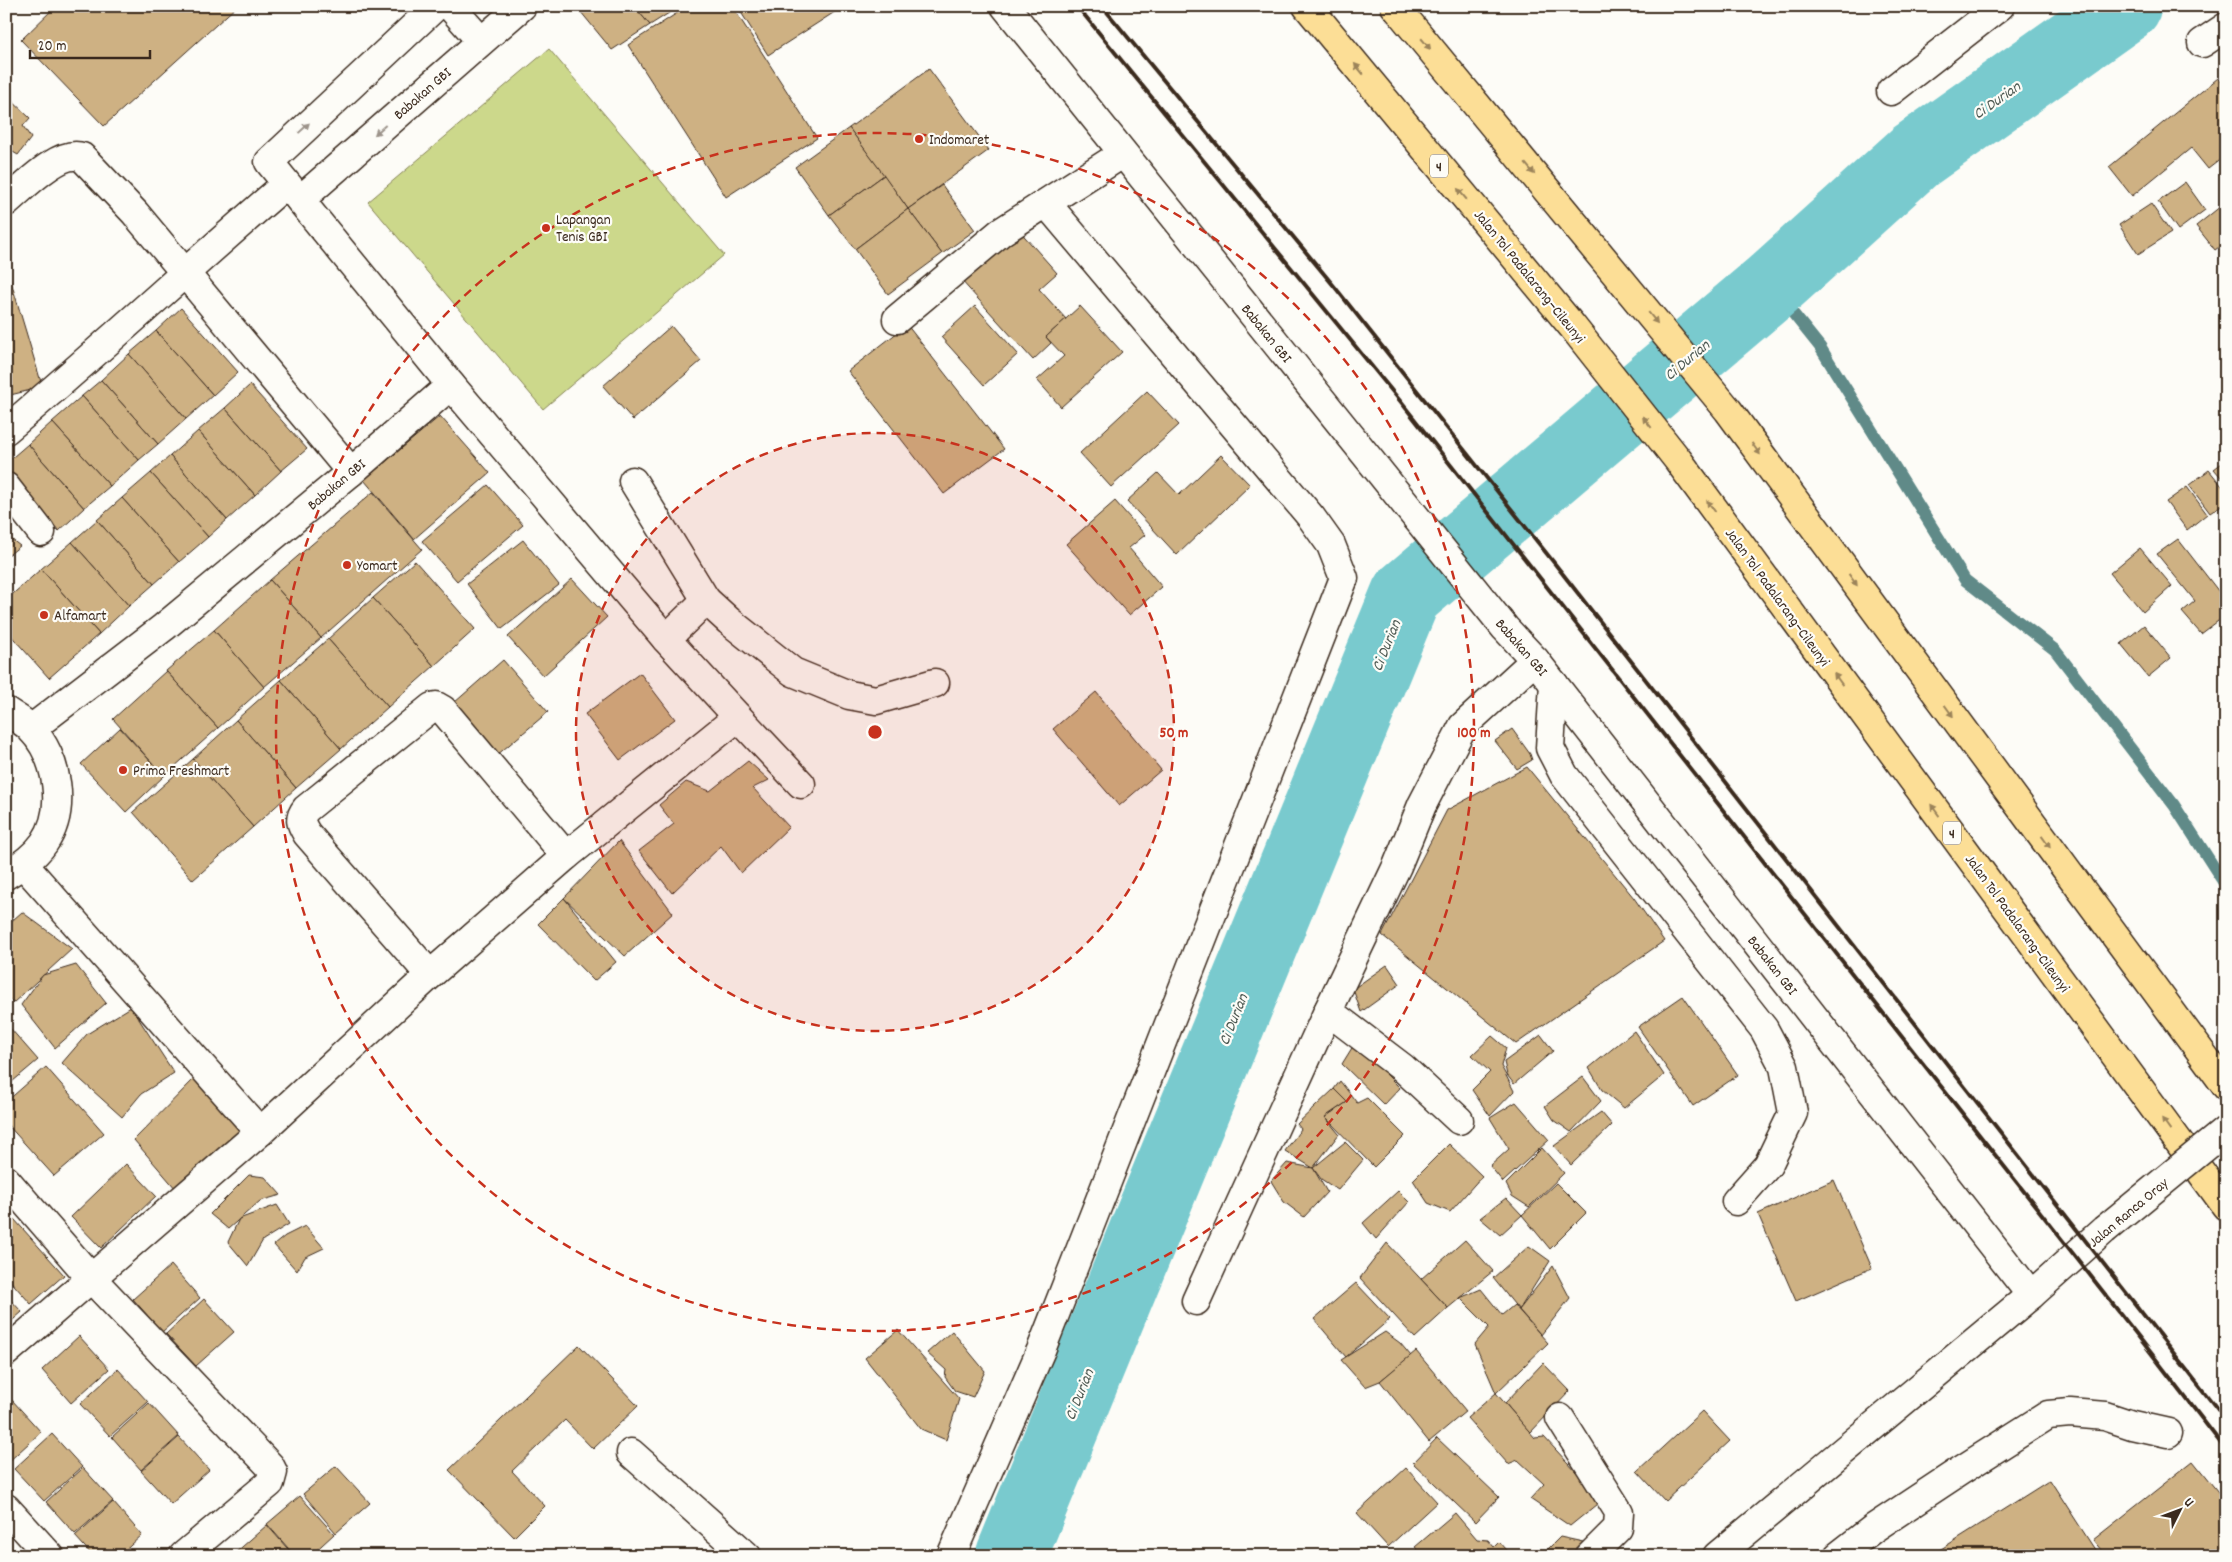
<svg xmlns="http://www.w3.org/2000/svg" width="2232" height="1562" font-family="Dekko,sans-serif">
  <rect width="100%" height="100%" fill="#fdfcf7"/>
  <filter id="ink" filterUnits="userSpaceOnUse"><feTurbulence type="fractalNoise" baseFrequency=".02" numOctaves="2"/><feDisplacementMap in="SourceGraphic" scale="10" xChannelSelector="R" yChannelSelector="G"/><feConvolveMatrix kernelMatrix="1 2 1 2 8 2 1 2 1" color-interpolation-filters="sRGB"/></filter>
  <g filter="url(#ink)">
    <polygon fill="#ccd88b" stroke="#848154" points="549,49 724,255 543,409 368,202"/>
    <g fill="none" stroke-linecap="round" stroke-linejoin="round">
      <polyline stroke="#608a88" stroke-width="12" points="1771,286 1820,347 1965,580 2055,650 2174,805 2226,886"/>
      <polyline stroke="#79cace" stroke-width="71" points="1011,1556 1406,595 1771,286 1915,156 2126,6"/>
    </g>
    <g fill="#ceb183" stroke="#3b2a1e">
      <polygon points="56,6 237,6 104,126 21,40"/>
      <polygon points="576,6 634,6 650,25 612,50"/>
      <polygon points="634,6 680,6 650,25"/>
      <polygon points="688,6 732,6 817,138 726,197 628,45"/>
      <polygon points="737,6 844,6 768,55"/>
      <polygon points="929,69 989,150 908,209 849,128"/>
      <polygon points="2218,78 2226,88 2226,155 2208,169 2191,148 2132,196 2109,167"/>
      <polygon points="6,95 30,118 23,126 31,138 18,155 6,148"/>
      <polygon points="849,128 884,175 829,215 795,167"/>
      <polygon points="884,175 908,209 855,249 829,215"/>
      <polygon points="2185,182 2205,210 2178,230 2158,202"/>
      <polygon points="942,185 975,230 942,254 908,209"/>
      <polygon points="2226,202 2226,242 2215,250 2196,226"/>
      <polygon points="2151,204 2171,233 2138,254 2119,225"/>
      <polygon points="908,209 942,254 888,294 855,249"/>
      <polygon points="1017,228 1057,273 1039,289 1066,319 1046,337 1051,343 1033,360 960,279"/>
      <polygon points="9,275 41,382 31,390 6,396 6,276"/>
      <polygon points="975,306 1018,354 984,385 941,337"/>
      <polygon points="1080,306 1122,352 1061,407 1037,380 1064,356 1046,337"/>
      <polygon points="181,308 238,372 213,395 156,331"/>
      <polygon points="907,325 1004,449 944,494 848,371"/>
      <polygon points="671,326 701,361 633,420 603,386"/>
      <polygon points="156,331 213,395 186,419 129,354"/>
      <polygon points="129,354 186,419 158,444 101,380"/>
      <polygon points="101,380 158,444 139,460 82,396"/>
      <polygon points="250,385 307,449 281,471 225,408"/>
      <polygon points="1147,391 1179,425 1111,487 1080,453"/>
      <polygon points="82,396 139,460 110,486 52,422"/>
      <polygon points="225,408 281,471 255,495 198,431"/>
      <polygon points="440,416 490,473 414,539 364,480"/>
      <polygon points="52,422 110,486 84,508 28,444"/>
      <polygon points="198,431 255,495 227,520 170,456"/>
      <polygon points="28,444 84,508 59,531 6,470 6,463"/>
      <polygon points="1221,455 1250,485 1177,555 1127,501 1158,473 1179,495"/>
      <polygon points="170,456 227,520 208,537 151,473"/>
      <polygon points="2226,460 2226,483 2214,469"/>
      <polygon points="2209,470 2226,491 2226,502 2210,513 2189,485"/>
      <polygon points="151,473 208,537 179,562 122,498"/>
      <polygon points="488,485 523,525 457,581 422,541"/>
      <polygon points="2187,487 2207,514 2187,530 2166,502"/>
      <polygon points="373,492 422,549 321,638 270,580"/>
      <polygon points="122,498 179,562 154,584 97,520"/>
      <polygon points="1115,501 1145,535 1129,548 1162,587 1129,615 1066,544"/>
      <polygon points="97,520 154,584 129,606 72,542"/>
      <polygon points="6,535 20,546 6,557"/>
      <polygon points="2178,539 2226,601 2226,615 2201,634 2182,612 2195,601 2157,554"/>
      <polygon points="523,540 559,585 502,629 467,584"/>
      <polygon points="72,542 129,606 99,634 41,569"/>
      <polygon points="2140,548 2172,586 2143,612 2110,573"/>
      <polygon points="415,561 475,629 434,666 373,598"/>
      <polygon points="41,569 99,634 49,678 6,630 6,600"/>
      <polygon points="572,579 607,617 543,676 508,637"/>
      <polygon points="270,580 321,638 264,687 214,630"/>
      <polygon points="373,598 434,666 388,707 328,639"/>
      <polygon points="2144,625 2171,658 2148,677 2121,644"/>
      <polygon points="214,630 264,687 218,728 166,671"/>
      <polygon points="328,639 388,707 341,749 281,680"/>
      <polygon points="503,660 548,712 490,761 446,710"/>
      <polygon points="166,671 218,728 164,776 113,719"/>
      <polygon points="640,673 675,719 620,760 585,714"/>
      <polygon points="281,680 341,749 296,788 236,720"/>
      <polygon points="1096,692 1161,770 1119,806 1053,729"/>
      <polygon points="236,720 296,788 253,827 193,759"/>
      <polygon points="120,728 164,776 126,812 81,764"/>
      <polygon points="1512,729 1530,754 1532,760 1517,769 1495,741"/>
      <polygon points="193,759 253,827 193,880 133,812"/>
      <polygon points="748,761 769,780 753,788 789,827 741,873 721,846 672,893 639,851 674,824 659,805 686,782 710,791"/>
      <polygon points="1527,767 1634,898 1664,941 1516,1044 1382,935 1447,810"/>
      <polygon points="619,841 673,913 625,956 564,898"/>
      <polygon points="564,898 616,962 594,981 538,924"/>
      <polygon points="22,912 72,949 13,1003 6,996 6,926"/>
      <polygon points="76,965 106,1003 55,1048 21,1005 43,975"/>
      <polygon points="1387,965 1400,984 1361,1012 1353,989"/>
      <polygon points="1683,996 1738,1075 1693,1106 1638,1027"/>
      <polygon points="131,1007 174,1073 141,1094 122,1117 62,1063 87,1034"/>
      <polygon points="10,1028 38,1060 6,1087 6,1031"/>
      <polygon points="1634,1031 1664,1075 1624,1108 1602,1090 1589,1068"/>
      <polygon points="1541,1035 1553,1051 1514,1084 1507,1075 1504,1062"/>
      <polygon points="1492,1036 1506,1048 1501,1066 1514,1091 1490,1116 1472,1090 1490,1072 1472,1055"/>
      <polygon points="1355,1043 1400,1088 1384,1105 1342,1064"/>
      <polygon points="46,1067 104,1133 54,1176 6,1123 6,1102"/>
      <polygon points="197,1076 251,1136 176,1189 134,1140"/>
      <polygon points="1583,1077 1601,1101 1571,1132 1554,1120 1545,1106"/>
      <polygon points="1340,1081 1357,1103 1367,1098 1405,1136 1374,1167 1325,1117 1347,1102 1334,1089"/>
      <polygon points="1334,1089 1347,1102 1325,1117 1339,1134 1313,1168 1285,1151 1301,1129 1297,1124"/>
      <polygon points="1516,1102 1549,1140 1503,1182 1490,1166 1509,1149 1490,1118"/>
      <polygon points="1601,1112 1612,1125 1571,1165 1554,1146"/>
      <polygon points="1345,1142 1363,1160 1338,1190 1321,1179 1313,1168"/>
      <polygon points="1449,1144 1482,1176 1450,1212 1428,1203 1413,1180"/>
      <polygon points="1542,1148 1564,1173 1529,1207 1512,1196 1506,1184"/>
      <polygon points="1287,1163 1313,1168 1327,1192 1304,1217 1284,1202 1271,1181"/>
      <polygon points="126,1164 156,1196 101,1248 71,1217"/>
      <polygon points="249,1175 265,1177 281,1195 260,1201 228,1229 210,1214"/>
      <polygon points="1834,1180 1872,1268 1796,1301 1758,1214"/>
      <polygon points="1556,1183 1586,1213 1550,1249 1522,1215"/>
      <polygon points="1398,1191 1409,1202 1376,1239 1363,1223"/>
      <polygon points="1506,1198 1522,1215 1500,1235 1480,1218"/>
      <polygon points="277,1205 289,1224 263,1240 248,1266 228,1242 239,1219"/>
      <polygon points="6,1210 64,1275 31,1304 6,1276 6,1252 8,1250 6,1248"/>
      <polygon points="305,1226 324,1248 305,1257 297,1271 274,1245 285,1236"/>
      <polygon points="1465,1240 1493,1271 1448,1308 1421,1279"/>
      <polygon points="1387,1243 1448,1308 1415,1338 1360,1278"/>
      <polygon points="1529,1246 1550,1261 1519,1310 1493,1278"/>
      <polygon points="171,1265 200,1298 162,1332 133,1299"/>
      <polygon points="1553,1266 1570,1298 1541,1335 1519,1310"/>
      <polygon points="1356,1283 1390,1319 1346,1357 1314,1319"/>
      <polygon points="1481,1289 1502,1315 1514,1305 1548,1343 1496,1393 1475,1344 1489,1327 1460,1298"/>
      <polygon points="6,1295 22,1312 6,1326"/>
      <polygon points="204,1299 234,1332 196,1366 166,1334"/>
      <polygon points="898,1330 959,1399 946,1440 921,1429 865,1358"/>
      <polygon points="952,1331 985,1371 973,1397 955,1391 945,1377 946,1370 927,1353"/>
      <polygon points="1385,1332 1400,1343 1411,1356 1380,1381 1365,1387 1341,1360"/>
      <polygon points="79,1336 109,1369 71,1403 42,1370"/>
      <polygon points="579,1345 638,1406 593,1449 565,1420 512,1471 545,1506 514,1537 449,1470"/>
      <polygon points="1416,1351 1466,1411 1429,1442 1380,1381"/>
      <polygon points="1543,1363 1570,1391 1530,1433 1505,1403"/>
      <polygon points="118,1369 148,1402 110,1436 80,1404"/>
      <polygon points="1496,1393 1535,1438 1544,1437 1602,1500 1570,1526 1530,1499 1544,1484 1518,1460 1508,1464 1467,1418"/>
      <polygon points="12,1400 41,1432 6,1464 6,1404"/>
      <polygon points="149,1403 179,1436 141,1470 112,1437"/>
      <polygon points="1702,1411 1730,1441 1665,1501 1637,1471"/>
      <polygon points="52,1434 82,1467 44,1501 14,1469"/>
      <polygon points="179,1437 209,1470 171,1504 141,1471"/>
      <polygon points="1437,1438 1499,1497 1475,1522 1413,1463"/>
      <polygon points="2193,1461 2226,1502 2226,1556 2106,1556 2093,1540"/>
      <polygon points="336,1466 370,1503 336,1533 303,1494"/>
      <polygon points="83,1468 113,1501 75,1534 46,1502"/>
      <polygon points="1406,1468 1437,1502 1388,1547 1357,1513"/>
      <polygon points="2050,1480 2099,1556 1930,1556"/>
      <polygon points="300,1496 334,1534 310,1556 295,1556 267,1524"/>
      <polygon points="113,1502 142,1535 119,1556 93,1556 75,1536"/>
      <polygon points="1455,1513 1477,1539 1488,1540 1494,1547 1499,1542 1511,1556 1423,1556 1415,1547"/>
      <polygon points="267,1525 294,1556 235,1556 234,1554"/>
      <polygon points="1560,1537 1583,1542 1568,1556 1541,1556"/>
    </g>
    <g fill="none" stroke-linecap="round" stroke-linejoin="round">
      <g stroke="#3b2a1e" stroke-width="31">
        <g id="minor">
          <polyline points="450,6 481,41"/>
          <polyline points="1005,6 1505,628 1535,660 2031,1295"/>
          <polyline points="2202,43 2226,27"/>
          <polyline points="1891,91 2000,6"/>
          <polyline points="300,200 522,6"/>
          <path d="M 6,202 C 23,188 59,149 82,157 L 135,213 L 351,472"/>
          <polyline points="897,319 1001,232 1122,154"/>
          <path d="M 6,430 C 101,350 192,265 286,184"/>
          <polyline points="633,481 706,600"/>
          <polyline points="6,487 41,532"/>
          <polyline points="666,639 706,600 729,621 793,672 849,695 876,700 935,683"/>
          <polyline points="1554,684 1550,748 1564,775 1764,1029 1784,1067 1793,1113 1768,1165 1736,1201"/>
          <path d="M 6,711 C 14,717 25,722 31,729 C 58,757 67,810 44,843 C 34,857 21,866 6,875"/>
          <polyline points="738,717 801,784"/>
          <polyline points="31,729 164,627 351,472 451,385 269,162 436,6"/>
          <polyline points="24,865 260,1132"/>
          <path d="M 430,975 L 307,834 C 301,824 298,819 306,809 L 432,707 L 436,706 L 443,710 L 566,856"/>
          <polyline points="1328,1011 1403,1068 1459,1120"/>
          <polyline points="6,1180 91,1278 270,1466 273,1472 270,1483 183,1556"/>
          <polyline points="1196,1301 1328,1011 1397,866 1422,805 1463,726 1535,660"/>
          <polyline points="6,1352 260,1132 430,975 566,856 738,717 666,639 451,385"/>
          <polyline points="1560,1418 1619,1512 1618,1528 1590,1556"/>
          <polyline points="631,1453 747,1556"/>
          <polyline points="6,1508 50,1556"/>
          <polyline points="951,1556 1041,1350 1344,578 1331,545 1311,517 1047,204"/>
          <polyline points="1717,1556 2031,1295 2104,1230"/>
          <polyline points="1838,1556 1874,1528 1960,1471 2048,1415 2070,1413 2105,1416 2132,1425 2168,1433"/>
        </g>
      </g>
      <g stroke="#3b2a1e" stroke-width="31">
        <g id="highway">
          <polyline points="1307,6 1572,326 1678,460 2226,1206"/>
          <polyline points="1395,6 1728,410 2226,1086"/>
        </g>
      </g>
      <use href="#minor" stroke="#fdfcf7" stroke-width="28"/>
      <use href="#highway" stroke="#fcde96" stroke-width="28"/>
      <g stroke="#3b2a1e" stroke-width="4">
        <polyline points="1077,6 1401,402 2138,1336 2226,1450"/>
        <polyline points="1102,6 1334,286 1555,564 2226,1420"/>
      </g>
      <g stroke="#3b2a1e" stroke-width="31" stroke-linecap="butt">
        <polyline id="minor-bridge" points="2104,1230 2226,1130"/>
      </g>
      <use href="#minor-bridge" stroke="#fdfcf7" stroke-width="28"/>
    </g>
    <defs><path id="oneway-solid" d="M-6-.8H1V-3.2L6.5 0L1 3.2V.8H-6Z" transform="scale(1.25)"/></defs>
    <g fill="#9c845a">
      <use href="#oneway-solid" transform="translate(1426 44) rotate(50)"/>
      <use href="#oneway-solid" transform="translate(1359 69) rotate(-130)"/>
      <use href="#oneway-solid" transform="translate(1530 169) rotate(50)"/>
      <use href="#oneway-solid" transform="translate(1462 194) rotate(-130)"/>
      <use href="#oneway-solid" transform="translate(1653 318) rotate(51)"/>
      <use href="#oneway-solid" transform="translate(1647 422) rotate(-128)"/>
      <use href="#oneway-solid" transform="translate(1756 449) rotate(54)"/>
      <use href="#oneway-solid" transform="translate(1711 506) rotate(-126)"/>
      <use href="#oneway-solid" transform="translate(1853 580) rotate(54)"/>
      <use href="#oneway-solid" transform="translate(1838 679) rotate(-126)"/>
      <use href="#oneway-solid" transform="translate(1949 711) rotate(54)"/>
      <use href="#oneway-solid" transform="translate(1935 810) rotate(-126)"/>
      <use href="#oneway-solid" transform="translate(2046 842) rotate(54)"/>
      <use href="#oneway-solid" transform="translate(2166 1124) rotate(-126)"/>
    </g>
    <g fill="#9c938a">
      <use href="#oneway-solid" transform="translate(304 128) rotate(-43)"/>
      <use href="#oneway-solid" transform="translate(380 130) rotate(139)"/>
    </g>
  </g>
  <circle cx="875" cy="732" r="299" fill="#c8321e" fill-opacity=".12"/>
  <g fill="none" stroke="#c8321e" stroke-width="2.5" stroke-dasharray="9 6">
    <circle cx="875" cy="732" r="299"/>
    <circle cx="875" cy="732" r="599"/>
  </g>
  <g fill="#c8321e" stroke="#fdfcf7" stroke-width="2">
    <circle cx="919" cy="139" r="5"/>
    <circle cx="546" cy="228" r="5"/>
    <circle cx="347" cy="565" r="5"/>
    <circle cx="44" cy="615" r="5"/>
    <circle cx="123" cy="770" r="5"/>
  </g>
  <g text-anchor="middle" stroke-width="4.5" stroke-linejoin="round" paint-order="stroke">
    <g fill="#fdfcf7" stroke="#75695f" stroke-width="1">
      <rect x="1430" y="154.5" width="18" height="23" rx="4"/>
      <rect x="1943" y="821.5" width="18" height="23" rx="4"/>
    </g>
    <g font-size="14" font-weight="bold" fill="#3b2a1e">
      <text x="1439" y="171">4</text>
      <text x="1952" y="838">4</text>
    </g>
    <g font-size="15" fill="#3b2a1e" stroke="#fdfcf7">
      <text transform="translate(422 93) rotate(-41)" y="5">Babakan GBI</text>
      <text transform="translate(1530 276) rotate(51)" y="5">Jalan Tol Padalarang–Cileunyi</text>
      <text transform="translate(1267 333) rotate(51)" y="5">Babakan GBI</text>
      <text transform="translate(336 484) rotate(-40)" y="5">Babakan GBI</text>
      <text transform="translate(1778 597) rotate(54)" y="5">Jalan Tol Padalarang–Cileunyi</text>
      <text transform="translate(1522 647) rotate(49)" y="5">Babakan GBI</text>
      <text transform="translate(2018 923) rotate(54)" y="5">Jalan Tol Padalarang–Cileunyi</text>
      <text transform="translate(1773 965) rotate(52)" y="5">Babakan GBI</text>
      <text transform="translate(2128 1212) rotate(-40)" y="5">Jalan Ranca Oray</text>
    </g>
    <g font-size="15" fill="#3b2a1e" stroke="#fdfcf7" text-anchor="start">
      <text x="929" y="144">Indomaret</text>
      <text x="556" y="224">Lapangan<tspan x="556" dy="17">Tenis GBI</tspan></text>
      <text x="357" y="570">Yomart</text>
      <text x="54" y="620">Alfamart</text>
      <text x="133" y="775">Prima Freshmart</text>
    </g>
    <g font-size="16" font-style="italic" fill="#4e5a53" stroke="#fdfcf7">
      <text transform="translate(1996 99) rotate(-35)" y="6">Ci Durian</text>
      <text transform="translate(1686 359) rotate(-40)" y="6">Ci Durian</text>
      <text transform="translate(1385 645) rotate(-68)" y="6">Ci Durian</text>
      <text transform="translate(1232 1019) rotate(-68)" y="6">Ci Durian</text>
      <text transform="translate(1078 1394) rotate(-68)" y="6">Ci Durian</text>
    </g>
  </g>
  <circle cx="875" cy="732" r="8" fill="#c8321e" stroke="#fdfcf7" stroke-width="2.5"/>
  <g font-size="15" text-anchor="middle" font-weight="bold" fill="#c8321e" stroke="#fdfcf7" stroke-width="4.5" stroke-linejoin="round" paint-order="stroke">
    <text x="1174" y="737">50 m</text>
    <text x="1474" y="737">100 m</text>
  </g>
  <rect width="2232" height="1562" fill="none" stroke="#fdfcf7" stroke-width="25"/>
  <rect x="12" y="12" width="2207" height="1537" fill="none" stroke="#3b2a1e" stroke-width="2" filter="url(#ink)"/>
  <g transform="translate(2180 1510) rotate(48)" stroke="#fdfcf7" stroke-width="4" paint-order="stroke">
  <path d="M0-4L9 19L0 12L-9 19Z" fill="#3b2a1e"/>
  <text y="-8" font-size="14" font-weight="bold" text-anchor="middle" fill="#3b2a1e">U</text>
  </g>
  <path d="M30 50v8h120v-8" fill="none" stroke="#3b2a1e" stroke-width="2.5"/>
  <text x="38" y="50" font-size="15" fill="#3b2a1e" stroke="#fdfcf7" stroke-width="4" paint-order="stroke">20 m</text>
</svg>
